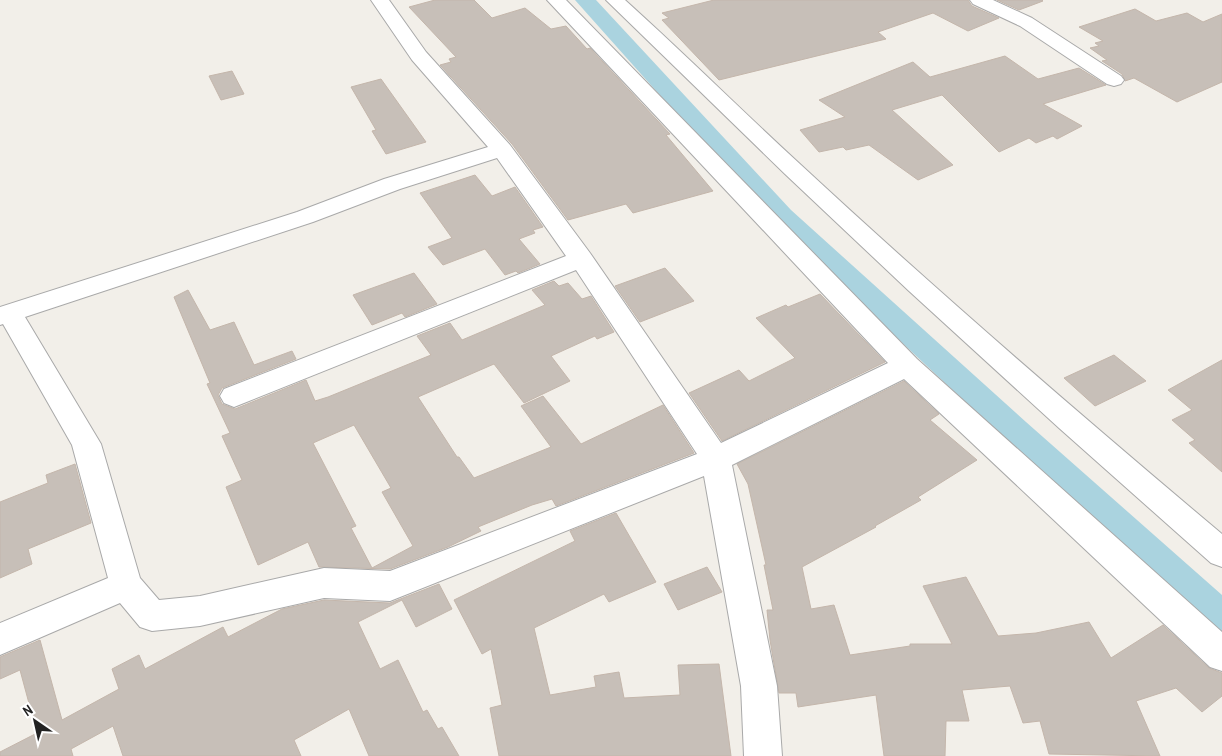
<svg xmlns="http://www.w3.org/2000/svg" width="1222" height="756" font-family="'Archivo Narrow',sans-serif">
  <rect width="100%" height="100%" fill="#f2efe9"/>
  <g fill="none" stroke-linecap="round" stroke-linejoin="round">
    <polygon fill="#aad3df" fill-rule="evenodd" points="575,0 596,0 791,210 1026,422 1222,595 1222,635 1209,630 773,222"/>
  </g>
  <g fill="#c7bfb8" stroke="#c4b6ab" fill-rule="evenodd">
    <polygon points="435,0 474,0 492,18 525,8 551,29 566,26 587,49 590,48 670,134 666,135 713,191 633,213 626,204 568,220 512,144 440,65 451,62 449,59 456,57 409,7"/>
    <polygon points="714,0 968,0 972,6 999,18 968,31 933,13 878,32 886,39 719,80 662,20 669,18 662,13"/>
    <polygon points="997,0 1042,0 1043,1 1019,10"/>
    <polygon points="1135,9 1156,21 1187,13 1203,22 1222,14 1222,82 1177,102 1134,78 1125,81 1122,74 1102,61 1107,60 1090,48 1099,46 1095,43 1103,41 1079,27"/>
    <polygon points="1005,56 1038,79 1079,68 1106,85 1043,104 1082,126 1057,139 1053,136 1036,143 1029,138 999,152 942,95 892,110 953,165 918,180 869,145 846,150 843,147 819,152 800,130 845,117 819,100 913,62 930,77"/>
    <polygon points="232,71 244,94 221,100 209,76"/>
    <polygon points="381,79 426,142 386,154 372,131 376,130 351,87"/>
    <polygon points="475,175 492,196 515,187 543,227 533,230 535,233 519,239 540,264 518,273 516,271 505,275 485,249 443,265 428,247 452,238 420,193"/>
    <polygon points="665,268 694,301 640,322 615,286"/>
    <polygon points="414,273 437,304 405,317 402,313 372,325 353,295"/>
    <path d="M 554,281 L 559,286 L 568,283 L 582,299 L 591,296 L 614,332 L 597,339 L 595,336 L 551,356 L 570,381 L 524,403 L 494,364 L 418,397 L 457,457 L 459,457 L 474,478 L 551,447 L 521,406 L 543,396 L 581,444 L 663,405 L 694,453 L 556,506 L 552,499 L 532,505 L 478,527 L 481,531 L 448,547 L 390,569 L 319,567 L 308,542 L 258,565 L 226,487 L 242,480 L 222,436 L 230,433 L 207,384 L 210,383 L 174,297 L 188,290 L 210,330 L 234,322 L 254,365 L 292,351 L 296,359 L 222,388 L 218,395 L 222,404 L 235,409 L 306,380 L 315,401 L 328,397 L 431,355 L 417,336 L 450,323 L 462,340 L 545,305 L 532,290 ZM 354,425 L 391,488 L 382,492 L 413,546 L 372,568 L 351,528 L 356,526 L 313,443 Z"/>
    <polygon points="820,294 885,362 722,441 689,393 739,370 749,381 795,358 756,318 786,305 788,307"/>
    <polygon points="1114,355 1146,381 1095,406 1064,378"/>
    <polygon points="1222,360 1222,472 1189,443 1195,440 1172,420 1192,410 1168,390"/>
    <polygon points="904,381 939,414 930,420 977,460 918,497 921,500 875,526 876,527 802,567 811,609 834,605 850,655 910,646 910,644 952,644 923,586 966,577 998,636 1036,633 1089,622 1111,658 1163,625 1209,668 1222,673 1222,696 1202,712 1176,688 1136,701 1160,756 1049,754 1040,721 1023,723 1010,686 962,690 969,721 946,721 945,756 884,756 876,695 798,707 796,693 779,693 770,640 767,610 773,610 764,565 766,565 748,484 737,464"/>
    <polygon points="75,464 91,523 28,549 32,564 0,578 0,502 48,483 46,475"/>
    <polygon points="616,513 656,582 609,602 604,594 534,628 550,695 596,687 594,676 619,672 624,698 680,695 678,665 719,664 731,756 499,756 490,708 502,705 491,649 482,654 454,600 575,541 570,531"/>
    <polygon points="707,567 722,592 678,610 664,584"/>
    <polygon points="439,584 452,609 416,627 402,600 358,622 380,669 398,660 423,712 427,710 438,729 442,727 459,756 369,756 349,709 294,740 301,756 123,756 113,726 71,749 73,756 0,756 0,752 37,733 20,670 0,679 0,657 40,640 62,720 119,689 112,669 139,655 145,669 223,627 228,637 282,609 324,600 390,603"/>
  </g>
  <g fill="none" stroke-linecap="round" stroke-linejoin="round">
    <g stroke="#a9a9a9" stroke-width="2">
      <g id="minor">
        <path d="M 371,0 L 389,0 L 426,52 L 510,145 L 590,253 L 721,443 L 888,363 L 547,0 L 566,0 L 917,359 L 1222,632 L 1222,671 L 1210,667 L 904,379 L 732,465 L 777,686 L 782,756 L 744,756 L 741,686 L 704,476 L 390,601 L 324,598 L 200,626 L 152,631 L 140,627 L 120,603 L 0,655 L 0,623 L 108,578 L 72,445 L 3,324 L 0,325 L 0,307 L 297,212 L 384,179 L 488,147 L 412,60 ZM 497,158 L 566,256 L 224,389 L 220,396 L 224,403 L 234,407 L 244,403 L 576,270 L 697,454 L 390,571 L 324,568 L 200,596 L 159,600 L 140,578 L 101,444 L 25,317 L 313,222 L 400,189 Z"/>
        <path d="M 606,0 L 625,0 C 685,54 742,111 801,165 C 938,292 1079,414 1222,534 L 1222,567 L 1211,563 L 1059,428 L 909,291 L 785,174 Z"/>
        <polygon points="970,0 993,0 1032,18 1121,76 1124,80 1121,84 1114,86 1107,84 1020,26 973,4"/>
      </g>
    </g>
    <use href="#minor" fill="#fff" fill-rule="evenodd"/>
  </g>
  <g transform="translate(35 721) rotate(326)" stroke="#ffffff" stroke-width="4" paint-order="stroke">
  <path d="M0-4L9 19L0 12L-9 19Z" fill="#222222"/>
  <text y="-8" font-size="14" font-weight="bold" text-anchor="middle" fill="#222222">N</text>
  </g>
</svg>
